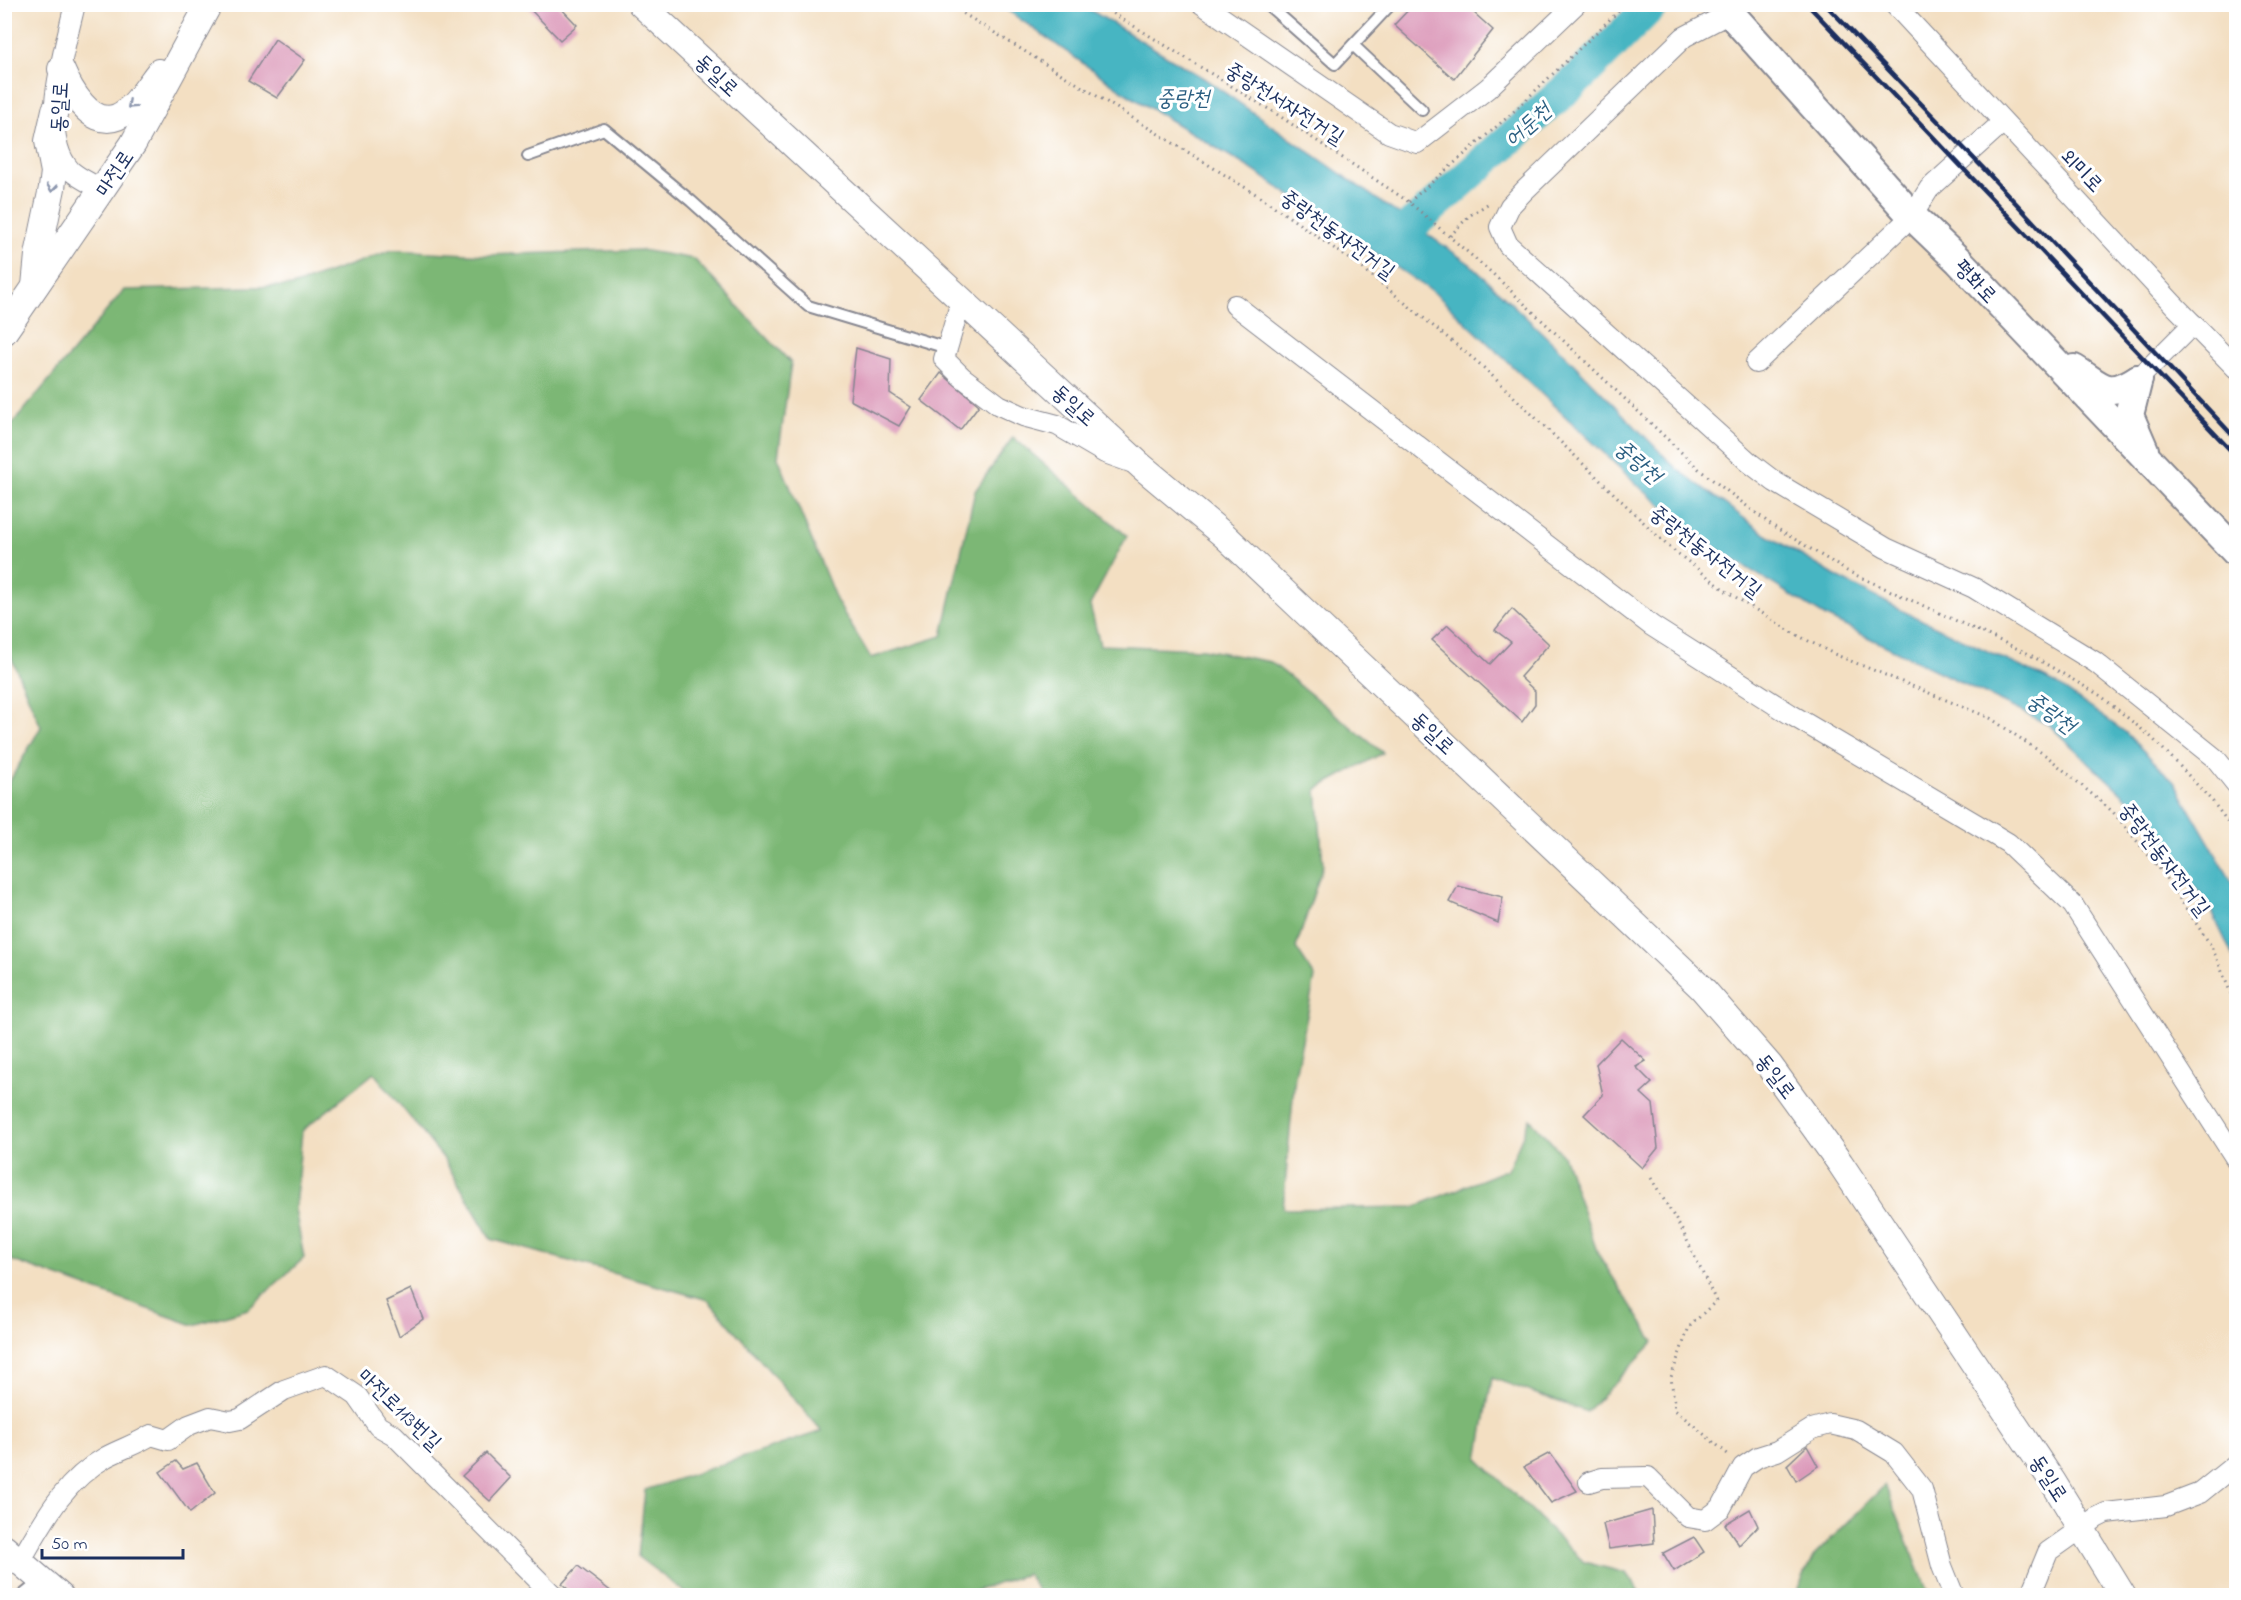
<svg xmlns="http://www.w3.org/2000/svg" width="2241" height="1600" font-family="'Indie Flower','Poor Story',sans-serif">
  <rect width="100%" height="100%" fill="#fff"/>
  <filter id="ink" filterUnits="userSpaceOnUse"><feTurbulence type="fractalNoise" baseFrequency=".0167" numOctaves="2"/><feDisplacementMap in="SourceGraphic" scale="12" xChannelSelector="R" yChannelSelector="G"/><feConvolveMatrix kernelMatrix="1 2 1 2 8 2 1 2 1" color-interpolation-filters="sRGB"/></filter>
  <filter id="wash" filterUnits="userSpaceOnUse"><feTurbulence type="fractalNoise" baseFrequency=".008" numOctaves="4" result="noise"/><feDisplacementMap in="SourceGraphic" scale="24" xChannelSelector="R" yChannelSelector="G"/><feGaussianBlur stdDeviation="1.35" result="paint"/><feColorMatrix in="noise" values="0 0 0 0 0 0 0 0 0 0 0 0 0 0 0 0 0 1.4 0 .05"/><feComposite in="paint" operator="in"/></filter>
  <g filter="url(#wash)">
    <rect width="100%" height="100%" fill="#f3dfc2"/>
    <g fill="#7cb775" stroke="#4c736a" stroke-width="1.5">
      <polygon points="392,250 487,255 641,250 694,259 791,363 778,457 837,602 871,658 942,636 975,491 1013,437 1127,536 1090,605 1100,645 1203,649 1271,662 1383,753 1317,789 1323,865 1296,948 1315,977 1295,1075 1283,1209 1414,1207 1508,1169 1530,1119 1563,1155 1598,1254 1654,1342 1587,1412 1492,1378 1478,1459 1584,1562 1626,1573 1641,1595 1041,1596 1027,1574 963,1595 690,1596 638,1557 645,1490 822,1431 708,1300 491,1239 444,1159 374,1073 302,1131 295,1209 304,1258 248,1309 193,1325 5,1258 5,789 41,727 5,643 5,433 124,290 292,286"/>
      <polygon points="1885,1485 1929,1595 1795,1595 1813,1557"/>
    </g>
    <polygon fill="#47b5c2" stroke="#317290" stroke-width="1.5" points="1000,5 1082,5 1205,79 1470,264 1556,346 1676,468 1767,535 1839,578 1907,613 2055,683 2125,732 2174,782 2236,889 2236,963 2210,908 2143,813 2049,725 1826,617 1715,548 1644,491 1436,294 1248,167 1127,94"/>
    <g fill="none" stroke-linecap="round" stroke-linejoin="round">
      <polyline stroke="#47b5c2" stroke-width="33" points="1400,243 1412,225 1581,76 1653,4"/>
    </g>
    <g id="blocks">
      <g fill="#dc9aba">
        <polygon points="525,4 557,4 577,25 560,40"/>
        <polygon points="1414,4 1475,4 1473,12 1493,30 1454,79 1394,25"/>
        <polygon points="275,39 305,60 277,98 248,81"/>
        <polygon points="856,348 891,359 890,393 911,407 899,426 850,400"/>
        <polygon points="941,373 979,405 960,430 921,400"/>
        <polygon points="1512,609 1549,644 1520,677 1535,691 1535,704 1522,722 1432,640 1448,625 1490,664 1511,642 1495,630"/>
        <polygon points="1458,886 1503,897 1498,923 1449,902"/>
        <polygon points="1621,1038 1646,1061 1636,1067 1652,1083 1641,1093 1653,1104 1658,1148 1642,1168 1584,1115 1603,1095 1596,1064"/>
        <polygon points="411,1289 423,1319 399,1336 386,1301"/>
        <polygon points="1807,1446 1818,1466 1796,1481 1787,1465"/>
        <polygon points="486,1453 511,1478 490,1501 462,1476"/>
        <polygon points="1550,1453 1577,1491 1551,1503 1524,1467"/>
        <polygon points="176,1461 183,1469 197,1463 215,1493 190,1513 160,1472"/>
        <polygon points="1750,1509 1758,1526 1739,1545 1725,1524"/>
        <polygon points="1652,1510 1654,1543 1609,1549 1603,1524"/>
        <polygon points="1694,1537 1704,1552 1674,1571 1663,1553"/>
        <polygon points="578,1566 617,1596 576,1596 562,1584"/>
      </g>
    </g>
  </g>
  <g filter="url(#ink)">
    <use href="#blocks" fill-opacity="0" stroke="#878790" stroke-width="1.5"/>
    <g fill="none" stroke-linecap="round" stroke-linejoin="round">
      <g stroke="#878790" stroke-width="14">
        <g id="service">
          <polyline points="1267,4 1335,64 1391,4"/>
          <polyline points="1353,45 1422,110"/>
          <polyline points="528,156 604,129 691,201 808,306 947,348"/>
          <polyline points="22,1596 42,1580"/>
        </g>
      </g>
      <g stroke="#878790" stroke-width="22">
        <g id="minor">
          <path d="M 75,4 C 65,49 37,133 70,170 C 78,178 93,184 102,190"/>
          <polyline points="1202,4 1389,133 1417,143 1488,88 1576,4"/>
          <polyline points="1894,4 2174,305 2236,368"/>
          <polyline points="1730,13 1684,37 1524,191 1510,206 1500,227 1508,245 1750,463 1775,482 1886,548 1974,588 2095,662 2216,759 2236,784"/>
          <polyline points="961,301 944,359 962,377 999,405 1023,416 1057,425 1105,453 1136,464"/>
          <polyline points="1235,305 1652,626 1790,714 2008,843 2073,905 2236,1159"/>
          <polyline points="1756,363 1912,216 1929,189 2003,122"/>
          <polyline points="2138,379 2193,324"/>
          <polyline points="1589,1482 1602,1478 1648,1477 1688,1517 1705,1520 1721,1508 1743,1467 1758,1457 1777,1451 1812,1429 1830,1424 1856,1430 1894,1453 1922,1489 1942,1566 1954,1596"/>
          <path d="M 21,1560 C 44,1520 64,1481 106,1457 C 121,1449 137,1444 151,1435 L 168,1440 L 189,1425 L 210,1417 L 230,1421 L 240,1419 L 284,1390 L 326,1375 L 357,1396 L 378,1426 L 394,1435 L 554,1596"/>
          <polyline points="2030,1596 2048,1552 2096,1518 2106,1513 2166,1506 2200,1493 2236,1464"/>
        </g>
      </g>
      <g stroke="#878790" stroke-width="28">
        <g id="tertiary">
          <polyline points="641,4 1141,466 1225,536 1701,987 1770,1066 1840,1163 2053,1482 2123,1596"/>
          <path d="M 61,69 C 69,88 90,128 117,117 C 134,110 148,86 159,72"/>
          <polyline points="35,286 38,255 52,188 54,172 48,141 55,110"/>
          <polyline points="4,332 133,144 209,4"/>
          <polyline points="4,1548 60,1596"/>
        </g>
      </g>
      <g stroke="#878790" stroke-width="32">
        <g id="secondary">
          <polyline points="1722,4 1912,216 1959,261 2236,552"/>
          <path d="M 2074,369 C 2103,387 2106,399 2138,379"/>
          <polyline points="2138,379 2129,415 2144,450"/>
        </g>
      </g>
      <g stroke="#878790" stroke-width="3" stroke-dasharray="1.5 4.5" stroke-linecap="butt">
        <polyline points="948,4 1259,196 1361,267 1481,365 1668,546 1726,591 1793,633 1834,654 1990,718 2048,757 2113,812 2159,868 2212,947 2236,1006"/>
        <polyline points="1098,4 1275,113 1409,202 1492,273 1701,471 1773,526 1847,571 2027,653 2101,696 2151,737 2176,762 2213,802 2236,833"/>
        <polyline points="1409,202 1510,115 1626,4"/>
        <polyline points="1450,236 1469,216 1489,203"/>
        <polyline points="1651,1178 1682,1230 1716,1301 1689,1327 1671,1377 1675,1410 1730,1456"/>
      </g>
      <use href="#service" stroke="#fff" stroke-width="10"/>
      <use href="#minor" stroke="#fff" stroke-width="20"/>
      <use href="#tertiary" stroke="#fff" stroke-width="26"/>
      <use href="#secondary" stroke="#fff" stroke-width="28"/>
      <g stroke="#1b2f5e" stroke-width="4.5">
        <polyline points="1807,4 2236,456"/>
        <polyline points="1825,4 1984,169 2236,439"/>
      </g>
    </g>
    <defs><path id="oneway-chevron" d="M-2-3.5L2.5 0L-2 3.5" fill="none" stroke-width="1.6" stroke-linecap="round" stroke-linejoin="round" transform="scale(1.5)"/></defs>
    <g stroke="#8d97ae">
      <use href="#oneway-chevron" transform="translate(131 105) rotate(138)"/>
      <use href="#oneway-chevron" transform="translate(52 188) rotate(96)"/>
    </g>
  </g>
  <g text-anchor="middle" stroke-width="6" stroke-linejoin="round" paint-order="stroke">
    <g font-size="21" fill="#1b2f5e" stroke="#fff">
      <text transform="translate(717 75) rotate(43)" y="7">동일로</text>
      <text transform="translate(1285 103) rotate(32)" y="7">중랑천서자전거길</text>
      <text transform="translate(59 107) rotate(-87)" y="7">동일로</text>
      <text transform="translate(2082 170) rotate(46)" y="7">외미로</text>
      <text transform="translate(114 173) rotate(-56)" y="7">마전로</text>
      <text transform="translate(1338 234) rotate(36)" y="7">중랑천동자전거길</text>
      <text transform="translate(1976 281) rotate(47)" y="7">평화로</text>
      <text transform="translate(1074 405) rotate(42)" y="7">동일로</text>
      <text transform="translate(1706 551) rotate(38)" y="7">중랑천동자전거길</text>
      <text transform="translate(1433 733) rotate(43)" y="7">동일로</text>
      <text transform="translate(2165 859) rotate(53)" y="7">중랑천동자전거길</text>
      <text transform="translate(1776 1076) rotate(52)" y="7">동일로</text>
      <text transform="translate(400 1409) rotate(44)" y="7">마전로113번길</text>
      <text transform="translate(2049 1478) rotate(57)" y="7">동일로</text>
    </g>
    <g font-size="22" font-style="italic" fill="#2a5e81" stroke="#fff">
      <text x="1183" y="105">중랑천</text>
      <text transform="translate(1527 124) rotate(-42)" y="8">어둔천</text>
      <text transform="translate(1639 461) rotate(41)" y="8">중랑천</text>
      <text transform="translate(2052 712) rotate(36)" y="8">중랑천</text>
    </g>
  </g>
  <rect width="2241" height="1600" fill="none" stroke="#fff" stroke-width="24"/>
  <path d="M42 1549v9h141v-9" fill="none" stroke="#1b2f5e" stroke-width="3"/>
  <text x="51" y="1549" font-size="18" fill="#1b2f5e" stroke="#ffffff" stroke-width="4.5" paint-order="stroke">50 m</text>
</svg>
